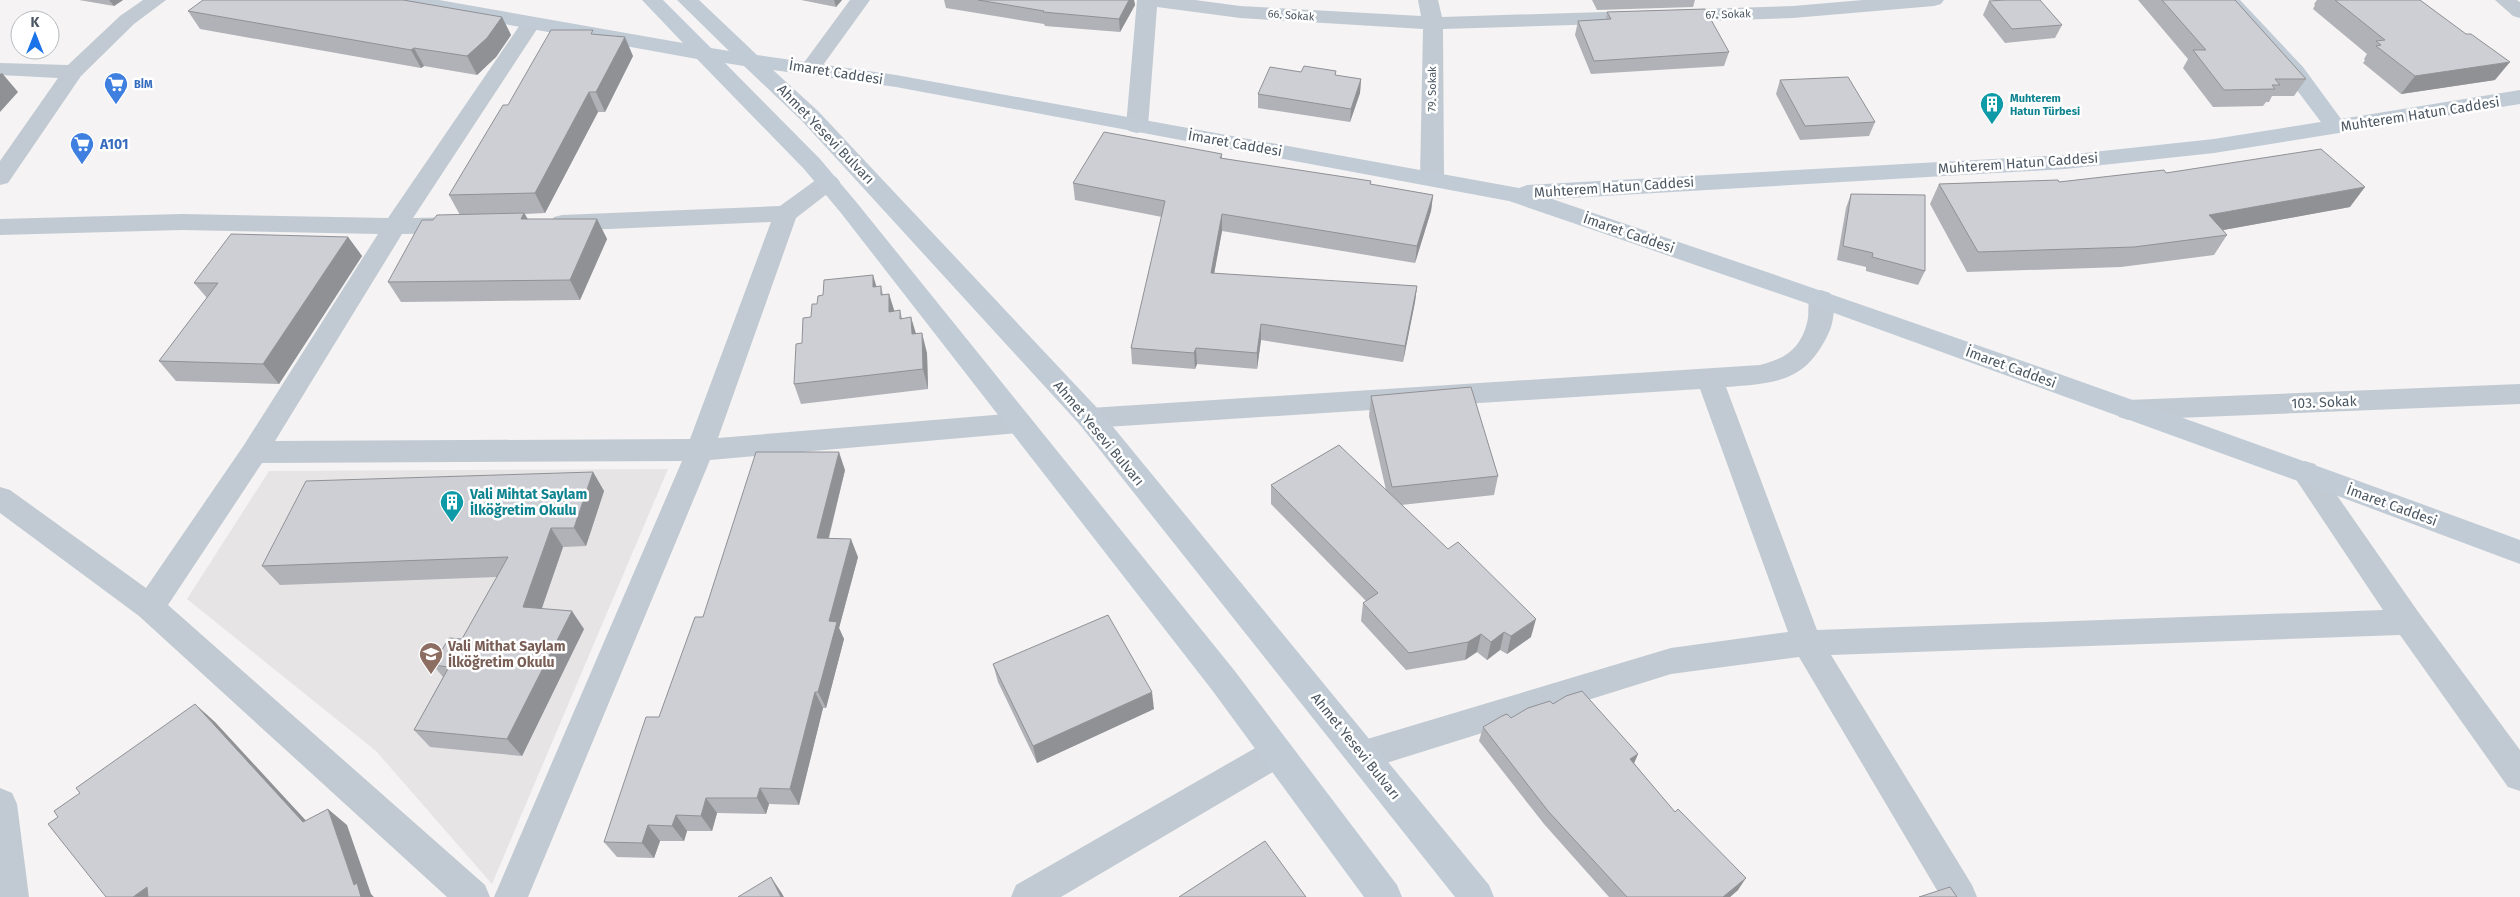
<svg xmlns="http://www.w3.org/2000/svg" width="2520" height="897" font-family="'Fira Sans',sans-serif">
  <rect width="100%" height="100%" fill="#f5f3f3"/>
  <polygon fill="#e6e4e5" points="668,469 492,884 376,751 187,599 269,471"/>
  <g fill="none" stroke-linecap="round" stroke-linejoin="round">
    <g fill="#c1cad2" fill-rule="evenodd">
      <polygon points="143,0 166,0 134,24 81,76 8,183 0,185 0,161 58,78 0,75 0,63 68,65 120,16"/>
      <polygon points="850,0 870,0 818,72 811,74 804,72 800,68"/>
      <polygon points="1137,0 1195,0 1240,6 1421,16 1418,0 1438,0 1442,17 1793,6 1863,0 1944,0 1941,4 1934,6 1793,18 1443,29 1444,178 1440,183 1432,185 1424,183 1420,178 1423,29 1240,18 1157,7 1148,126 1145,131 1137,133 1129,131 1126,126"/>
      <polygon points="2495,0 2517,0 2520,2 2520,18 2513,16"/>
      <polygon points="531,17 538,19 541,23 413,218 457,217 465,219 469,225 465,231 457,233 402,234 275,441 690,439 771,222 562,231 554,229 550,223 554,217 562,215 780,206 820,177 828,175 836,177 840,182 836,187 796,218 718,438 1019,413 1029,416 1033,423 1029,430 1019,433 710,460 528,897 494,897 682,461 262,463 168,605 485,885 490,897 447,897 139,616 0,513 0,487 10,490 146,588 244,445 378,234 182,230 0,235 0,219 182,214 388,218 524,19"/>
      <path d="M 1821,290 L 1830,293 C 1836,303 1834,319 1830,330 C 1807,382 1778,383 1726,387 L 1817,630 L 2383,610 L 2291,472 L 2295,464 L 2305,461 L 2315,464 L 2419,613 L 2520,750 L 2520,791 L 2508,787 L 2400,635 L 1831,655 L 1972,885 L 1977,897 L 1941,897 L 1799,657 L 1671,674 L 1364,770 L 1352,765 L 1348,755 L 1352,745 L 1364,740 L 1671,648 L 1788,632 L 1700,389 L 1090,428 L 1080,425 L 1077,418 L 1080,411 L 1090,408 L 1760,365 C 1784,359 1800,350 1807,323 C 1810,313 1806,303 1812,293 Z"/>
      <polygon points="2520,384 2520,404 2128,420 2119,417 2115,410 2119,403 2128,400"/>
      <polygon points="1276,738 1288,743 1292,753 1288,763 1061,897 1011,897 1016,885 1264,743"/>
      <polygon points="0,788 12,793 17,804 29,897 0,897"/>
    </g>
    <path fill="#c1cbd6" fill-rule="evenodd" d="M 395,0 L 439,0 L 683,43 L 642,0 L 663,0 L 711,48 L 729,51 L 677,0 L 699,0 L 757,55 L 896,75 L 1519,188 L 1527,185 L 2065,155 L 2214,139 L 2321,122 L 2287,77 L 2219,0 L 2240,0 L 2303,67 L 2341,119 L 2520,90 L 2520,104 L 2214,153 L 2065,169 L 1552,199 C 1876,308 2199,422 2520,540 L 2520,564 L 2295,480 L 1812,305 L 1509,201 L 896,87 L 773,70 L 818,111 L 1100,411 L 1489,885 L 1494,897 L 1455,897 L 1080,425 L 802,121 L 744,66 L 725,63 L 820,159 L 857,203 L 1234,670 L 1397,885 L 1402,897 L 1364,897 L 1212,690 L 841,213 L 804,169 L 697,59 L 405,6 L 398,4 Z"/>
  </g>
  <g fill="#b0b2b7">
    <polygon points="79,0 123,0 114,6"/>
    <polygon points="801,0 842,0 836,7"/>
    <polygon points="944,0 1134,0 1135,5 1120,32 1045,26 1044,24 946,8"/>
    <polygon points="1592,0 1695,0 1693,7 1597,10"/>
    <polygon points="2138,0 2235,0 2306,79 2294,96 2272,96 2269,102 2266,102 2263,106 2213,107 2183,68 2188,59"/>
    <polygon points="2317,0 2420,0 2495,80 2401,94 2363,63 2365,60 2364,59 2367,54 2313,9 2315,5 2314,4"/>
    <polygon points="1989,1 2062,25 2055,38 2005,43 1983,15"/>
    <polygon points="188,11 502,17 511,35 496,57 477,75 424,66 421,68 200,29"/>
    <polygon points="1607,12 1729,52 1724,66 1591,74 1575,35 1578,21 1606,20"/>
    <polygon points="595,34 633,56 605,112 598,112 545,213 525,214 528,219 597,219 607,239 580,300 401,302 388,282 433,220 460,215 449,195 508,105"/>
    <polygon points="1301,72 1361,79 1360,93 1350,122 1258,108 1258,94"/>
    <polygon points="1780,80 1875,122 1869,136 1800,140 1776,94"/>
    <polygon points="1222,154 1222,158 1433,195 1431,211 1415,263 1222,231 1214,274 1417,286 1415,302 1403,362 1261,340 1257,369 1197,364 1195,369 1132,364 1131,348 1162,217 1075,200 1073,183"/>
    <polygon points="2166,173 2350,207 2223,230 2227,235 2214,255 2121,267 1967,272 1930,204 1939,184 2059,182"/>
    <polygon points="1851,194 1925,271 1918,285 1866,271 1866,267 1837,260 1846,208"/>
    <polygon points="348,237 362,256 279,384 176,381 159,361 207,298 194,283"/>
    <polygon points="881,286 883,295 889,294 894,311 900,310 902,318 916,334 927,353 928,389 801,404 794,384 802,343 811,317 817,304"/>
    <polygon points="1371,396 1498,476 1494,495 1401,505 1531,637 1507,654 1500,650 1487,660 1477,652 1465,660 1406,670 1361,621 1363,603 1366,601 1271,504 1271,485 1386,490 1369,416"/>
    <polygon points="845,470 829,538 858,557 839,628 844,639 826,708 823,708 799,805 769,804 766,814 717,813 712,831 687,831 684,841 660,841 654,858 617,857 604,842 703,617"/>
    <polygon points="593,472 604,491 586,546 563,547 542,608 584,629 522,756 430,747 414,730 443,677 433,665 462,639 497,577 280,585 262,566"/>
    <polygon points="993,664 1154,709 1037,763 998,682"/>
    <polygon points="1553,704 1638,754 1634,763 1738,890 1730,897 1609,897 1544,824 1479,741 1483,727"/>
  </g>
  <g fill="#909195">
    <polygon points="109,0 123,0 114,6"/>
    <polygon points="834,0 842,0 836,7"/>
    <polygon points="1129,0 1134,0 1135,5 1120,32 1119,19"/>
    <polygon points="502,17 511,35 496,57 477,75 467,56"/>
    <polygon points="625,37 633,56 605,112 596,92"/>
    <polygon points="414,48 424,66 421,68 411,50"/>
    <polygon points="2510,62 2495,80 2401,94 2415,76"/>
    <polygon points="2,73 18,92 0,112 0,74"/>
    <polygon points="1361,79 1360,93 1350,122 1351,109"/>
    <polygon points="589,92 598,112 545,213 535,193"/>
    <polygon points="2365,187 2350,207 2196,235 2209,215"/>
    <polygon points="1433,195 1431,211 1415,263 1417,246"/>
    <polygon points="524,213 535,233 521,219"/>
    <polygon points="1222,214 1222,231 1211,290 1211,273"/>
    <polygon points="597,219 607,239 580,300 570,280"/>
    <polygon points="348,237 362,256 279,384 263,364"/>
    <polygon points="873,275 879,295 873,287"/>
    <polygon points="1417,286 1415,302 1403,362 1405,346"/>
    <polygon points="889,294 895,313 889,312"/>
    <polygon points="911,317 917,337 912,334"/>
    <polygon points="1261,324 1261,340 1257,369 1257,353"/>
    <polygon points="922,333 927,353 928,389 923,369"/>
    <polygon points="1196,348 1197,364 1195,369 1194,353"/>
    <polygon points="839,452 845,470 824,556 817,538"/>
    <polygon points="593,472 604,491 586,546 574,528"/>
    <polygon points="551,528 563,547 536,625 523,607"/>
    <polygon points="851,539 858,557 839,628 844,639 826,708 818,692 829,621"/>
    <polygon points="572,611 584,629 522,756 507,739"/>
    <polygon points="1536,619 1531,637 1507,654 1511,636"/>
    <polygon points="1504,632 1500,650 1487,660 1491,642"/>
    <polygon points="1481,634 1477,652 1465,660 1468,642"/>
    <polygon points="815,692 823,708 799,805 790,789"/>
    <polygon points="1152,692 1154,709 1037,763 1033,746"/>
    <polygon points="195,704 215,722 322,838 303,822"/>
    <polygon points="1638,754 1632,768 1630,759"/>
    <polygon points="760,788 769,804 766,814 757,798"/>
    <polygon points="706,798 717,813 712,831 701,816"/>
    <polygon points="328,809 347,825 371,894 374,897 361,897 354,885"/>
    <polygon points="676,815 687,831 684,841 672,826"/>
    <polygon points="648,825 660,841 654,858 642,843"/>
    <polygon points="771,877 781,892 784,897 781,897"/>
    <polygon points="1746,878 1738,890 1730,897 1723,897"/>
    <polygon points="147,887 162,897 133,897"/>
  </g>
  <g fill="#cdcfd5" stroke="#909195">
    <polygon points="203,0 403,0 502,17 487,38 467,56 414,48 411,50 188,11"/>
    <polygon points="978,0 1129,0 1119,19 1043,12 1044,11"/>
    <polygon points="2005,0 2040,0 2062,25 2012,29 1989,1"/>
    <polygon points="2162,0 2235,0 2306,79 2275,79 2280,85 2272,85 2275,89 2224,90 2193,50 2206,50"/>
    <polygon points="2335,0 2420,0 2466,34 2471,34 2510,62 2415,76 2376,46 2381,45 2376,41 2385,40"/>
    <polygon points="1705,9 1729,52 1594,61 1578,21 1611,19 1607,12"/>
    <polygon points="551,30 593,30 591,34 625,37 596,92 589,92 535,193 449,195 503,105 508,105"/>
    <polygon points="1304,66 1336,71 1335,75 1361,79 1351,109 1258,94 1270,67 1301,72"/>
    <polygon points="1848,77 1875,122 1805,126 1780,80"/>
    <polygon points="1104,132 1222,154 1220,158 1371,181 1370,184 1433,195 1417,246 1222,214 1211,273 1417,286 1405,346 1261,324 1257,353 1196,348 1194,353 1131,348 1165,201 1073,183"/>
    <polygon points="2321,149 2365,187 2209,215 2227,235 2134,247 1978,252 1939,184 2058,180 2059,182 2164,170 2166,173"/>
    <polygon points="1851,194 1925,195 1925,271 1872,257 1873,253 1843,246"/>
    <polygon points="524,213 521,219 597,219 570,280 388,282 422,220 433,220 437,215"/>
    <polygon points="231,234 348,237 263,364 159,361 218,283 194,283"/>
    <polygon points="873,275 873,287 881,286 881,295 889,294 889,312 900,310 900,319 911,317 912,334 922,333 923,369 794,384 796,344 802,343 803,318 811,317 812,304 817,304 818,296 823,295 824,280"/>
    <polygon points="1471,387 1498,476 1392,487 1371,396"/>
    <polygon points="1339,445 1448,549 1458,542 1536,619 1511,636 1504,632 1491,642 1481,634 1468,642 1409,653 1363,603 1378,593 1271,485"/>
    <polygon points="756,452 839,452 817,538 851,539 829,621 837,622 818,692 815,692 790,789 760,788 757,798 706,798 701,816 676,815 672,826 648,825 642,843 604,842 646,717 659,717 695,617 703,617"/>
    <polygon points="593,472 574,528 551,528 523,607 572,611 507,739 414,730 449,667 433,665 449,638 462,639 508,557 262,566 306,481"/>
    <polygon points="1108,615 1152,692 1033,746 993,664"/>
    <polygon points="1582,691 1638,754 1630,759 1675,812 1678,809 1746,878 1723,897 1627,897 1548,811 1483,727 1502,716 1507,714 1511,718 1528,708 1550,701 1553,704 1566,696"/>
    <polygon points="195,704 303,822 328,809 354,885 357,883 361,897 148,897 147,887 133,897 106,897 48,824 58,817 54,811 80,793 76,788"/>
    <polygon points="1265,841 1306,897 1179,897"/>
    <polygon points="771,877 781,897 738,897"/>
    <polygon points="1950,887 1957,897 1919,897"/>
  </g>
  <defs>
    <g id="supermarket-pin" transform="scale(1.25)"><path d="M0 17L-7.5 6A9.5 9.5 0 1 1 7.5 6Z" fill="#3f7fe0" stroke="#fff"/><path d="M-6-5.5h2.5l.6 2H6L4.5 2H-2.5L-4.4-4H-6ZM-1.5 3.2a1.3 1.3 0 1 0 .1 0ZM3 3.2a1.3 1.3 0 1 0 .1 0Z" fill="#fff"/></g>
    <g id="building-pin" transform="scale(1.25)"><path d="M0 17L-7.5 6A9.5 9.5 0 1 1 7.5 6Z" fill="#0f9aa8" stroke="#fff"/><path d="M-4-6H4V6H1V3H-1V6H-4ZM-2.5-4.3h1.7v1.8h-1.7ZM.8-4.3h1.7v1.8H.8ZM-2.5-1h1.7V.8h-1.7ZM.8-1h1.7V.8H.8Z" fill="#fff"/></g>
    <g id="school-pin" transform="scale(1.25)"><path d="M0 17L-7.5 6A9.5 9.5 0 1 1 7.5 6Z" fill="#8d6e63" stroke="#fff"/><path d="M0-5L7-2L0 1L-7-2ZM-4 1L0 2.5L4 1V4Q0 6-4 4Z" fill="#fff"/></g>
  </defs>
  <g fill-rule="evenodd">
    <use href="#supermarket-pin" x="116" y="84"/>
    <use href="#building-pin" x="1992" y="104"/>
    <use href="#supermarket-pin" x="82" y="144"/>
    <use href="#building-pin" x="452" y="502"/>
    <use href="#school-pin" x="431" y="654"/>
  </g>
  <g text-anchor="middle" stroke-width="5" stroke-linejoin="round" paint-order="stroke">
    <g font-size="11" fill="#4a5661" stroke="#fff">
      <text transform="translate(1728 14) rotate(-2)" y="4">67. Sokak</text>
      <text transform="translate(1291 15) rotate(4)" y="4">66. Sokak</text>
      <text transform="translate(1432 89) rotate(-90)" y="4">79. Sokak</text>
    </g>
    <g font-size="11" font-weight="bold" fill="#366cbe" stroke="#fff" text-anchor="start">
      <text x="134" y="88">BİM</text>
    </g>
    <g font-size="11" font-weight="bold" fill="#0d838f" stroke="#fff" text-anchor="start">
      <text x="2010" y="102">Muhterem<tspan x="2010" dy="13">Hatun Türbesi</tspan></text>
    </g>
    <g font-size="14" fill="#4a5661" stroke="#fff">
      <text transform="translate(836 72) rotate(9)" y="5">İmaret Caddesi</text>
      <text transform="translate(2420 114) rotate(-9)" y="5">Muhterem Hatun Caddesi</text>
      <text transform="translate(826 134) rotate(46)" y="5">Ahmet Yesevi Bulvarı</text>
      <text transform="translate(1235 143) rotate(10)" y="5">İmaret Caddesi</text>
      <text transform="translate(2018 163) rotate(-4)" y="5">Muhterem Hatun Caddesi</text>
      <text transform="translate(1614 187) rotate(-4)" y="5">Muhterem Hatun Caddesi</text>
      <text transform="translate(1629 233) rotate(19)" y="5">İmaret Caddesi</text>
      <text transform="translate(2011 367) rotate(20)" y="5">İmaret Caddesi</text>
      <text transform="translate(2324 402) rotate(-2)" y="5">103. Sokak</text>
      <text transform="translate(1099 433) rotate(50)" y="5">Ahmet Yesevi Bulvarı</text>
      <text transform="translate(2392 505) rotate(20)" y="5">İmaret Caddesi</text>
      <text transform="translate(1356 746) rotate(51)" y="5">Ahmet Yesevi Bulvarı</text>
    </g>
    <g font-size="14" font-weight="bold" fill="#366cbe" stroke="#fff" text-anchor="start">
      <text x="100" y="149">A101</text>
    </g>
    <g font-size="14" font-weight="bold" fill="#0d838f" stroke="#fff" text-anchor="start">
      <text x="470" y="499">Vali Mihtat Saylam<tspan x="470" dy="16">İlköğretim Okulu</tspan></text>
    </g>
    <g font-size="14" font-weight="bold" fill="#785e54" stroke="#fff" text-anchor="start">
      <text x="448" y="651">Vali Mithat Saylam<tspan x="448" dy="16">İlköğretim Okulu</tspan></text>
    </g>
  </g>
  <g transform="translate(35 35)"><circle r="24" fill="#ffffff" stroke="#b7bbc0"/>
  <path d="M0-4L9 19L0 12L-9 19Z" fill="#1a73e8"/>
  <text y="-8" font-size="14" font-weight="bold" text-anchor="middle" fill="#4a5661">K</text>
  </g>
</svg>
